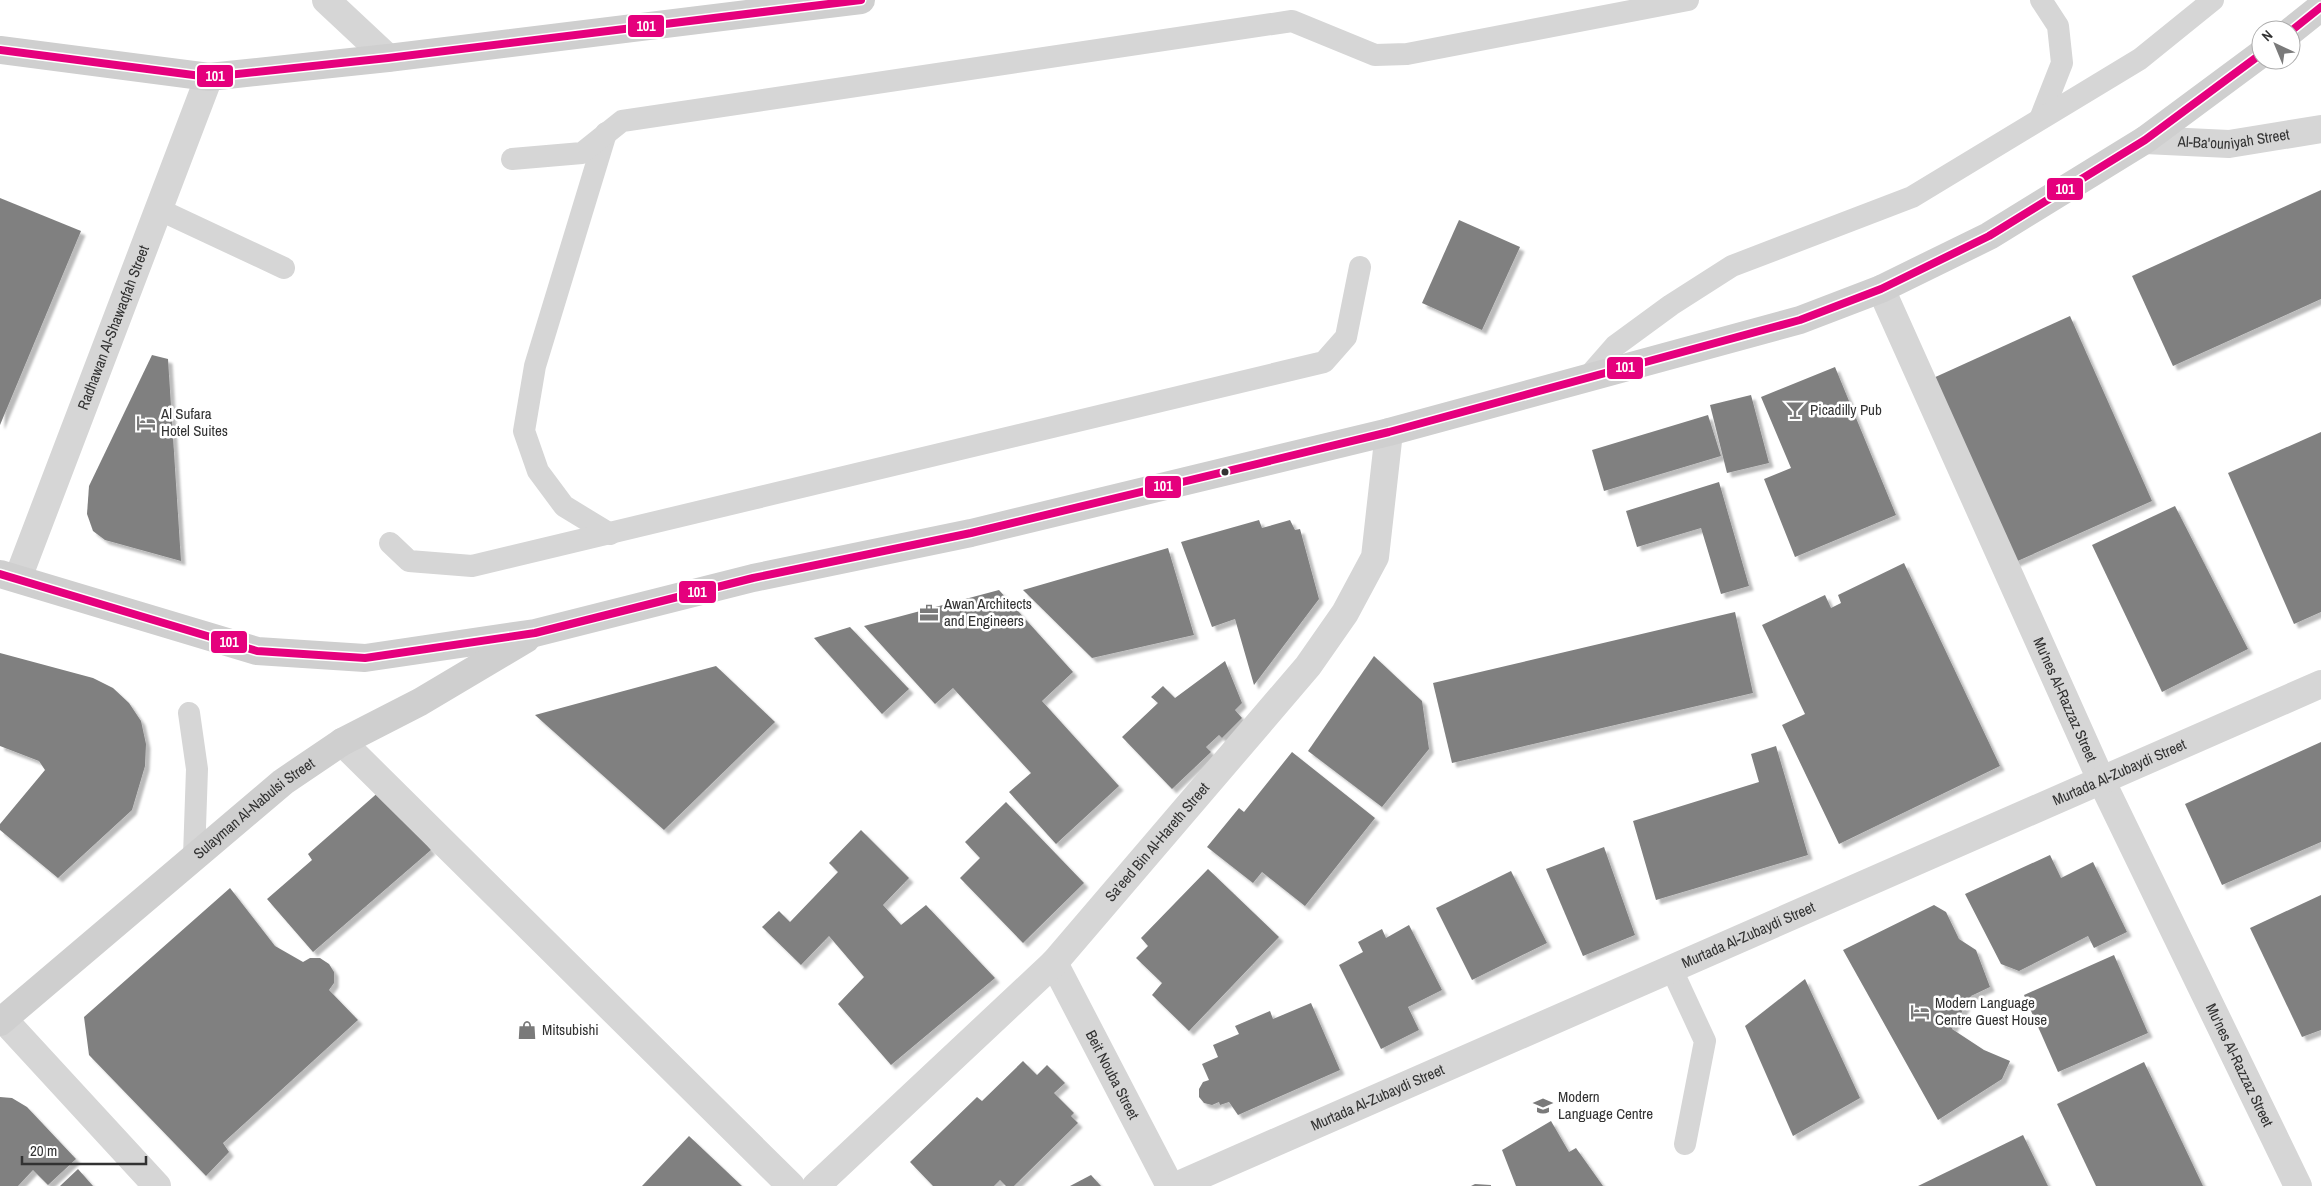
<svg xmlns="http://www.w3.org/2000/svg" width="2321" height="1186" font-family="'Archivo Narrow',sans-serif">
  <defs>
    <filter id="shadow"><feDropShadow dx="4.5" dy="4.5" stdDeviation="1" flood-color="#0004"/></filter>
  </defs>
  <rect width="100%" height="100%" fill="#fff"/>
  <g fill="#808080" filter="url(#shadow)">
    <polygon points="2321,190 2321,299 2173,366 2132,276"/>
    <polygon points="0,198 81,231 0,425"/>
    <polygon points="1459,220 1520,247 1482,330 1422,303"/>
    <polygon points="2070,316 2152,501 2013,563 1931,379"/>
    <polygon points="152,355 168,359 181,561 105,540 93,531 87,514 89,486"/>
    <polygon points="1835,367 1896,515 1795,557 1764,479 1791,468 1761,397"/>
    <polygon points="1751,395 1769,463 1727,473 1710,405"/>
    <polygon points="1708,415 1721,456 1604,491 1592,450"/>
    <polygon points="2321,432 2321,612 2294,624 2228,473"/>
    <polygon points="1719,482 1749,586 1721,594 1701,528 1637,547 1626,511"/>
    <polygon points="2175,506 2248,649 2162,692 2092,545"/>
    <polygon points="1259,520 1262,528 1290,520 1295,530 1300,529 1319,599 1254,685 1235,619 1212,627 1181,542"/>
    <polygon points="1168,548 1194,635 1092,658 1023,590"/>
    <polygon points="1904,563 2000,766 1839,844 1782,725 1805,714 1762,625 1825,595 1831,608 1841,603 1838,595"/>
    <polygon points="999,590 1073,672 1042,701 1119,786 1056,844 1009,792 1031,773 953,688 935,704 864,626"/>
    <polygon points="1735,612 1753,693 1452,763 1433,683"/>
    <polygon points="850,627 909,689 882,714 814,638"/>
    <polygon points="0,653 93,678 113,688 129,703 141,721 146,744 145,766 132,810 58,878 0,830 0,824 45,770 39,761 0,746"/>
    <polygon points="1374,656 1422,701 1429,749 1382,807 1308,751"/>
    <polygon points="1225,661 1242,703 1235,710 1242,718 1222,738 1219,735 1206,747 1211,752 1172,789 1122,737 1158,703 1151,697 1163,686 1175,698"/>
    <polygon points="716,666 775,722 664,830 535,715"/>
    <polygon points="2321,742 2321,842 2222,885 2185,804"/>
    <polygon points="1776,746 1808,855 1656,900 1633,821 1759,782 1751,754"/>
    <polygon points="1292,752 1375,818 1305,906 1262,872 1253,883 1207,847 1239,808 1244,812"/>
    <polygon points="381,790 431,850 313,952 267,899 312,860 308,854"/>
    <polygon points="1006,802 1084,883 1023,943 960,878 980,858 965,842"/>
    <polygon points="861,830 909,878 883,905 901,925 926,905 995,978 891,1065 838,1004 864,977 829,936 801,965 762,927 779,911 790,922 838,872 829,863"/>
    <polygon points="1604,847 1635,935 1583,956 1546,869"/>
    <polygon points="2050,855 2061,878 2093,862 2127,932 2094,948 2088,936 2019,971 2001,964 1965,894"/>
    <polygon points="1208,869 1279,937 1189,1031 1152,995 1162,983 1136,958 1148,946 1141,938"/>
    <polygon points="1511,871 1547,943 1472,980 1436,908"/>
    <polygon points="230,888 275,946 303,962 310,958 320,958 329,964 334,972 334,983 329,990 358,1020 223,1143 229,1152 206,1176 89,1055 84,1017"/>
    <polygon points="2321,895 2321,1030 2302,1037 2250,928"/>
    <polygon points="1934,905 1946,912 1959,939 1976,950 1990,987 1971,996 1952,1029 1984,1050 2010,1061 2002,1079 1938,1120 1843,950"/>
    <polygon points="1409,925 1442,990 1408,1007 1419,1030 1381,1049 1339,965 1363,952 1358,942 1382,929 1386,938"/>
    <polygon points="2114,955 2148,1033 2058,1072 2024,995"/>
    <polygon points="1805,979 1860,1098 1793,1136 1745,1026"/>
    <polygon points="1311,1003 1340,1070 1238,1115 1229,1102 1220,1105 1219,1102 1212,1105 1204,1103 1199,1097 1199,1089 1203,1082 1209,1080 1202,1064 1218,1057 1213,1045 1239,1034 1235,1026 1270,1011 1273,1019"/>
    <polygon points="1023,1061 1037,1075 1047,1065 1065,1083 1054,1093 1074,1113 1071,1116 1078,1123 1014,1186 1006,1186 1000,1180 994,1186 933,1186 910,1162 977,1097 982,1101"/>
    <polygon points="2144,1062 2203,1186 2096,1186 2057,1104"/>
    <polygon points="0,1097 12,1098 27,1107 76,1159 48,1185 33,1170 18,1186 0,1186"/>
    <polygon points="1551,1121 1569,1152 1576,1148 1603,1186 1516,1186 1502,1150"/>
    <polygon points="2023,1135 2048,1186 1918,1186"/>
    <polygon points="689,1136 742,1186 642,1186"/>
    <polygon points="78,1169 93,1186 60,1186"/>
    <polygon points="1091,1175 1101,1186 1070,1186"/>
    <polygon points="1475,1184 1491,1185 1491,1186 1471,1186"/>
  </g>
  <g fill="none" stroke-linecap="round" stroke-linejoin="round">
    <g stroke="#d6d6d6" stroke-width="22">
      <polyline points="2040,119 2062,63 2058,26 2041,0"/>
      <polyline points="606,133 535,366 524,431 538,471 564,506 610,534"/>
      <polyline points="512,159 582,153 622,121 1292,21 1375,55 1407,54 1688,0"/>
      <polyline points="158,209 284,268"/>
      <polyline points="1587,378 1615,346 1671,305 1732,266 1912,197 2140,59 2213,0"/>
      <polyline points="390,543 409,561 472,566 1324,362 1346,337 1360,267"/>
      <polyline points="189,713 197,769 194,856"/>
      <polyline points="1672,970 1705,1041 1685,1144"/>
    </g>
    <g stroke="#d6d6d6" stroke-width="28">
      <polyline points="326,0 388,58"/>
      <path id="s1" d="M 1881,289 L 2102,782 L 2298,1186"/>
      <path id="s2" d="M 18,578 L 209,77"/>
      <polyline points="342,742 791,1186"/>
      <path id="s3" d="M 1054,963 L 1170,1186"/>
      <polyline points="4,1020 157,1186"/>
      <path id="s4" d="M 816,1186 L 1054,963 L 1308,666 L 1345,613 L 1375,557 L 1389,432"/>
      <path id="s5" d="M 1176,1186 L 2321,684"/>
    </g>
    <path stroke="#d6d6d6" stroke-width="28" id="s6" d="M 2145,140 L 2229,144 L 2321,129"/>
    <g stroke="#cfcfcf" stroke-width="28">
      <polyline points="2291,31 2321,7"/>
      <polyline points="0,50 209,77 388,58 861,0"/>
      <polyline points="0,574 257,651 365,658 535,633 753,578 971,533 1389,432 1800,320 1881,289 1989,236 2145,140 2261,54"/>
      <path id="s7" d="M 0,1022 L 283,782 L 342,742 L 420,702 L 526,639"/>
    </g>
    <g stroke="#fff" stroke-width="11">
      <g id="bus-1">
        <polyline points="2291,31 2321,7"/>
        <polyline points="0,50 209,77 388,58 861,0"/>
        <polyline points="0,574 257,651 365,658 535,633 753,578 971,533 1389,432 1800,320 1881,289 1989,236 2145,140 2261,54"/>
      </g>
    </g>
    <use href="#bus-1" stroke="#e5007d" stroke-width="8"/>
  </g>
  <defs>
    <g id="bar-bare" transform="scale(1.5)"><path d="M-6-5H6L.8 .8V4.5H3.5V6h-7V4.5H-.8V.8Z" fill="#7a7a7a" stroke="#fff" stroke-width="2.5" paint-order="stroke"/></g>
    <g id="hotel-bare" transform="scale(1.5)"><path d="M-6-4.5h1.5V1H6V5H4.5V3h-9V5H-6ZM-4 0a1.8 1.8 0 1 1 3.6 0ZM.5 0V-2.5h3Q6-2.5 6 0Z" fill="#7a7a7a" stroke="#fff" stroke-width="2.5" paint-order="stroke"/></g>
    <g id="office-bare" transform="scale(1.5)"><path d="M-6-3h4V-5.5h4V-3h4V5H-6ZM-1-4.5V-3h2v-1.5ZM-6 0V1H6V0Z" fill="#7a7a7a" stroke="#fff" stroke-width="2.5" paint-order="stroke"/></g>
    <g id="shop-bare" transform="scale(1.5)"><path d="M-5-2.5h2.3a2.7 3.5 0 0 1 5.4 0H5L5.5 6h-11ZM-1.5-2.5h3a1.5 2.3 0 0 0-3 0Z" fill="#7a7a7a" stroke="#fff" stroke-width="2.5" paint-order="stroke"/></g>
    <g id="school-bare" transform="scale(1.5)"><path d="M0-5L7-2L0 1L-7-2ZM-4 1L0 2.5L4 1V4Q0 6-4 4Z" fill="#7a7a7a" stroke="#fff" stroke-width="2.5" paint-order="stroke"/></g>
  </defs>
  <g fill-rule="evenodd">
    <use href="#bar-bare" x="1795" y="410"/>
    <use href="#hotel-bare" x="146" y="423"/>
    <use href="#office-bare" x="929" y="613"/>
    <use href="#hotel-bare" x="1920" y="1012"/>
    <use href="#shop-bare" x="527" y="1030"/>
    <use href="#school-bare" x="1543" y="1106"/>
  </g>
  <circle fill="#323232" stroke="#fff" stroke-width="2" cx="1225" cy="472" r="4.5"/>
  <g text-anchor="middle" stroke-width="5" stroke-linejoin="round" paint-order="stroke">
    <g font-size="15" fill="#323232" stroke="#fff">
      <text dy="5" stroke="none"><textPath href="#s6" startOffset="89">Al-Ba'ouniyah Street</textPath></text>
      <text dy="5" stroke="none"><textPath href="#s2" startOffset="268">Radhawan Al-Shawaqfah Street</textPath></text>
      <text dy="5" stroke="none"><textPath href="#s1" startOffset="450">Mu'nes Al-Razzaz Street</textPath></text>
      <text dy="5" stroke="none"><textPath href="#s5" startOffset="1030">Murtada Al-Zubaydi Street</textPath></text>
      <text dy="5" stroke="none"><textPath href="#s7" startOffset="332">Sulayman Al-Nabulsi Street</textPath></text>
      <text dy="5" stroke="none"><textPath href="#s4" startOffset="485">Sa'eed Bin Al-Hareth Street</textPath></text>
      <text dy="5" stroke="none"><textPath href="#s5" startOffset="625">Murtada Al-Zubaydi Street</textPath></text>
      <text dy="5" stroke="none"><textPath href="#s1" startOffset="855">Mu'nes Al-Razzaz Street</textPath></text>
      <text dy="5" stroke="none"><textPath href="#s3" startOffset="126">Beit Nouba Street</textPath></text>
      <text dy="5" stroke="none"><textPath href="#s5" startOffset="220">Murtada Al-Zubaydi Street</textPath></text>
    </g>
    <g font-size="15" fill="#323232" stroke="#fff" text-anchor="start">
      <text x="1810" y="415">Picadilly Pub</text>
      <text x="161" y="419">Al Sufara<tspan x="161" dy="17">Hotel Suites</tspan></text>
      <text x="944" y="609">Awan Architects<tspan x="944" dy="17">and Engineers</tspan></text>
      <text x="1935" y="1008">Modern Language<tspan x="1935" dy="17">Centre Guest House</tspan></text>
      <text x="542" y="1035">Mitsubishi</text>
      <text x="1558" y="1102">Modern<tspan x="1558" dy="17">Language Centre</tspan></text>
    </g>
  </g>
  <g stroke="#fff" stroke-width="2">
    <rect x="627" y="14" width="38" height="24" rx="5" fill="#e5007d"/>
    <rect x="196" y="64" width="38" height="24" rx="5" fill="#e5007d"/>
    <rect x="2046" y="177" width="38" height="24" rx="5" fill="#e5007d"/>
    <rect x="1606" y="356" width="38" height="24" rx="5" fill="#e5007d"/>
    <rect x="1144" y="475" width="38" height="24" rx="5" fill="#e5007d"/>
    <rect x="678" y="580" width="39" height="24" rx="5" fill="#e5007d"/>
    <rect x="210" y="630" width="38" height="24" rx="5" fill="#e5007d"/>
  </g>
  <g font-size="14" text-anchor="middle" font-weight="bold" fill="#fff">
    <text x="646" y="31">101</text>
    <text x="215" y="81">101</text>
    <text x="2065" y="194">101</text>
    <text x="1625" y="372">101</text>
    <text x="1163" y="491">101</text>
    <text x="697" y="597">101</text>
    <text x="229" y="647">101</text>
  </g>
  <g transform="translate(2276 45) rotate(316)"><circle r="24" fill="#ffffff" stroke="#adadad"/>
  <path d="M0-4L9 19L0 12L-9 19Z" fill="#7a7a7a"/>
  <text y="-8" font-size="14" font-weight="bold" text-anchor="middle" fill="#323232">N</text>
  </g>
  <path d="M22 1156v8h124v-8" fill="none" stroke="#323232" stroke-width="2.5"/>
  <text x="30" y="1156" font-size="15" fill="#323232" stroke="#ffffff" stroke-width="4" paint-order="stroke">20 m</text>
</svg>
